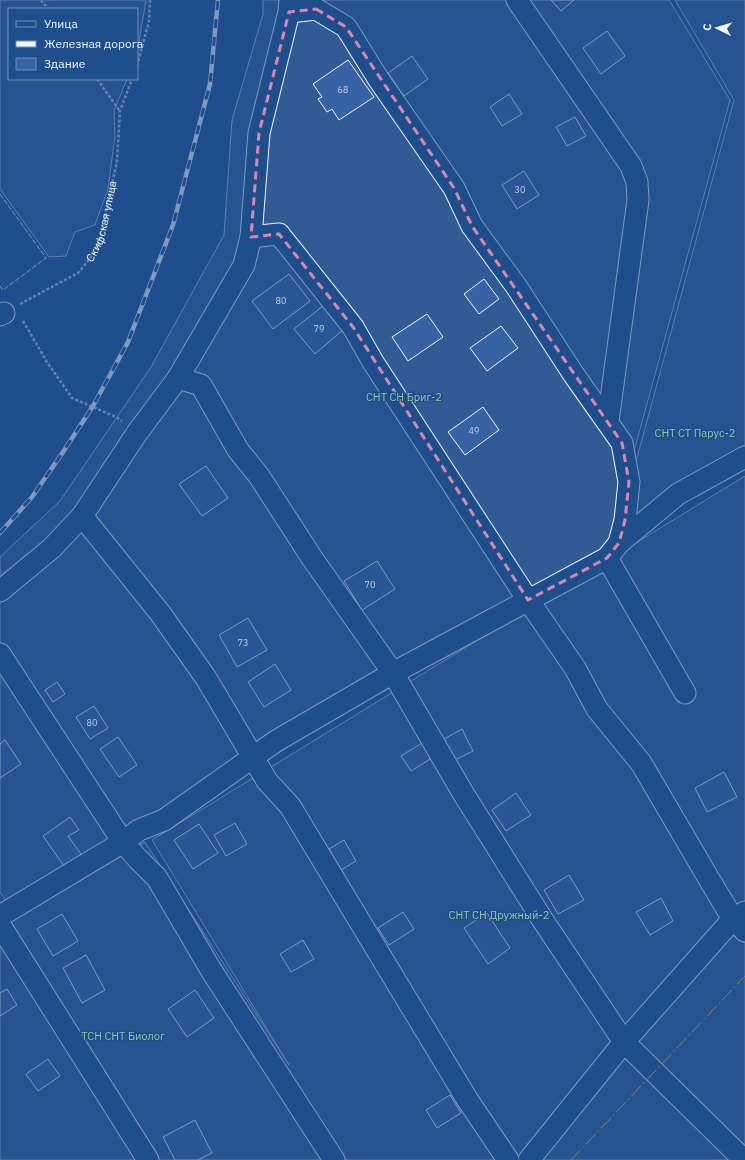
<svg xmlns="http://www.w3.org/2000/svg" width="745" height="1160" font-family="'IBM Plex Sans',sans-serif">
  <rect width="100%" height="100%" fill="#1f4e8c"/>
  <g fill="#305b95" stroke="#a8bbd7">
    <polygon points="0,0 146,0 137,54 137,9 9,9 9,79 127,79 114,111 115,136 108,189 95,225 75,232 66,256 49,257 0,189"/>
    <polygon points="263,0 669,0 730,100 607,550 15,915 0,892 0,557 60,501 151,367 224,235 232,120 263,14"/>
    <polygon points="675,0 745,0 745,464 615,539 734,100"/>
    <polygon points="745,476 745,1160 0,1160 0,902 13,921 145,842 289,1065 152,840"/>
  </g>
  <g fill="#3563a3" stroke="#f2f6ff">
    <polygon points="551,0 574,0 561,11"/>
    <polygon points="607,31 625,56 601,74 583,48"/>
    <polygon points="412,56 428,79 404,96 388,73"/>
    <polygon points="348,60 374,97 339,120 332,109 327,112 318,99 322,97 313,84"/>
    <polygon points="509,94 522,114 502,126 490,107"/>
    <polygon points="575,117 586,136 567,146 556,127"/>
    <polygon points="524,171 539,195 517,209 502,185"/>
    <polygon points="289,274 310,301 273,329 252,301"/>
    <polygon points="484,279 499,299 479,314 464,294"/>
    <polygon points="324,305 344,329 315,354 294,329"/>
    <polygon points="427,314 443,337 408,361 392,337"/>
    <polygon points="501,326 518,348 487,371 470,348"/>
    <polygon points="483,407 499,430 465,455 448,432"/>
    <polygon points="206,466 228,498 202,516 179,484"/>
    <polygon points="377,561 395,589 362,610 344,581"/>
    <polygon points="248,618 267,650 237,667 219,635"/>
    <polygon points="275,664 291,690 264,707 248,682"/>
    <polygon points="57,682 65,694 53,702 45,690"/>
    <polygon points="94,706 108,728 90,739 76,717"/>
    <polygon points="462,729 473,751 455,760 444,739"/>
    <polygon points="118,737 137,765 119,777 100,749"/>
    <polygon points="5,740 21,764 0,778 0,744"/>
    <polygon points="422,743 432,758 411,771 401,756"/>
    <polygon points="724,772 737,797 707,812 695,788"/>
    <polygon points="516,793 531,815 506,831 492,810"/>
    <polygon points="70,817 79,830 68,836 83,857 66,869 43,836"/>
    <polygon points="235,823 247,844 226,856 214,835"/>
    <polygon points="199,824 218,853 193,869 174,840"/>
    <polygon points="344,840 356,861 341,870 329,849"/>
    <polygon points="569,875 584,900 558,914 544,890"/>
    <polygon points="661,898 673,921 650,935 636,912"/>
    <polygon points="403,912 414,929 389,945 378,928"/>
    <polygon points="487,913 510,948 488,964 464,928"/>
    <polygon points="62,914 78,941 53,956 37,929"/>
    <polygon points="303,940 314,959 291,972 280,954"/>
    <polygon points="86,955 105,990 82,1003 63,968"/>
    <polygon points="7,989 17,1005 0,1016 0,993"/>
    <polygon points="195,990 214,1018 187,1037 168,1009"/>
    <polygon points="48,1059 60,1076 38,1091 26,1074"/>
    <polygon points="450,1095 461,1113 437,1128 426,1110"/>
    <polygon points="195,1120 212,1153 198,1160 175,1160 163,1137"/>
  </g>
  <g fill="none" stroke-linecap="round" stroke-linejoin="round">
    <g stroke="#f2f6ff" stroke-width="23">
      <g id="minor">
        <polyline points="517,0 631,166 637,182 638,200 608,421"/>
        <polyline points="289,12 316,9 346,27 379,80 454,188 472,226 516,286 574,375 622,443 629,482 625,520 619,543"/>
        <polyline points="251,237 279,234 353,327 373,362 528,600 575,668 597,709 641,763 709,879 733,919 745,931"/>
        <polyline points="0,315 4,313"/>
        <polyline points="178,378 201,385 238,450 259,476 312,558 393,673 463,793 542,919 624,1042 744,1160"/>
        <polyline points="82,516 160,613 206,678 267,781 290,806 467,1099 508,1160"/>
        <polyline points="607,558 685,693"/>
        <polyline points="0,591 52,548 82,516 137,433 178,378 244,265 251,237 259,133 289,12 290,0"/>
        <polyline points="0,654 123,842 138,859 157,878 211,970 334,1160"/>
        <polyline points="0,916 123,842 139,830 164,820 276,741 393,673 607,558 619,543 678,494 745,457"/>
        <polyline points="0,925 148,1160"/>
        <polyline points="529,1160 624,1042 733,919 745,912"/>
      </g>
    </g>
    <g stroke="#b3c4dc" stroke-width="2.5" stroke-dasharray="3 2" stroke-linecap="butt">
      <polyline points="41,0 48,9"/>
      <polyline points="137,66 149,21 150,0"/>
      <polyline points="97,79 119,110"/>
      <path id="s1" d="M 20,304 L 78,273 L 91,257 L 100,240 L 117,161 L 120,111 L 132,79"/>
      <polyline points="23,321 47,362 72,398 116,417 122,421"/>
    </g>
    <use href="#minor" stroke="#1f4e8c" stroke-width="21"/>
    <g stroke="#f2f6ff" stroke-width="4.5">
      <polyline id="rail" points="0,533 32,497 63,452 93,406 128,342 173,225 210,84 218,0"/>
    </g>
    <use href="#rail" stroke="#1f4e8c" stroke-width="3" stroke-dasharray="9" stroke-linecap="butt"/>
    <polyline stroke="#f2f6ff" stroke-width="1" stroke-dasharray="5 2" stroke-linecap="butt" points="0,194 46,258 3,290 0,286"/>
    <polyline stroke="#ffb74d" stroke-width="1" stroke-dasharray="14 3 2 3" stroke-linecap="butt" points="571,1160 745,976"/>
  </g>
  <path d="M0 0H745V1160H0ZM 316,9 L 346,27 L 454,188 L 472,226 L 622,443 L 629,482 L 625,520 L 619,543 L 607,558 L 528,600 L 353,327 L 279,234 L 251,237 L 259,133 L 289,12 Z" fill="#1f4e8c" fill-opacity=".55" fill-rule="evenodd"/>
  <path fill="none" stroke="#da87ad" stroke-width="3" stroke-dasharray="8 5" stroke-linejoin="round" d="M 316,9 L 346,27 L 454,188 L 472,226 L 622,443 L 629,482 L 625,520 L 619,543 L 607,558 L 528,600 L 353,327 L 279,234 L 251,237 L 259,133 L 289,12 Z"/>
  <g text-anchor="middle" stroke-width="3" stroke-linejoin="round" paint-order="stroke">
    <g font-size="9" fill="#c3d1e8">
      <text x="343" y="93">68</text>
      <text x="520" y="193">30</text>
      <text x="281" y="304">80</text>
      <text x="319" y="332">79</text>
      <text x="474" y="434">49</text>
      <text x="370" y="588">70</text>
      <text x="243" y="646">73</text>
      <text x="92" y="726">80</text>
    </g>
    <g font-size="11" fill="#f2f6ff" stroke="#1f4e8c">
      <text dy="4" stroke="none"><textPath href="#s1" startOffset="124">Скифская улица</textPath></text>
    </g>
    <g font-size="11" fill="#97c8a6" stroke="#1f4e8c">
      <text x="404" y="401">СНТ СН Бриг-2</text>
      <text x="695" y="437">СНТ СТ Парус-2</text>
      <text x="499" y="919">СНТ СН Дружный-2</text>
      <text x="123" y="1040">ТСН СНТ Биолог</text>
    </g>
  </g>
  <rect x="8" y="8" width="130" height="72" fill="#1f4e8c" stroke="#7391ba"/>
  <rect x="16" y="21" width="20" height="6" fill="#1f4e8c" stroke="#7391ba"/>
  <text x="44" y="28" font-size="12" fill="#f2f6ff">Улица</text>
  <rect x="16" y="41" width="20" height="6" fill="#f2f6ff" stroke="#7391ba"/>
  <text x="44" y="48" font-size="12" fill="#f2f6ff">Железная дорога</text>
  <rect x="16" y="58" width="20" height="12" fill="#3563a3" stroke="#7391ba"/>
  <text x="44" y="68" font-size="12" fill="#f2f6ff">Здание</text>
  <g transform="translate(717 28) rotate(275)" stroke="#1f4e8c" stroke-width="3" paint-order="stroke">
  <path d="M0-3L7 15L0 10L-7 15Z" fill="#f2f6ff"/>
  <text y="-6" font-size="11" font-weight="bold" text-anchor="middle" fill="#f2f6ff">С</text>
  </g>
</svg>
